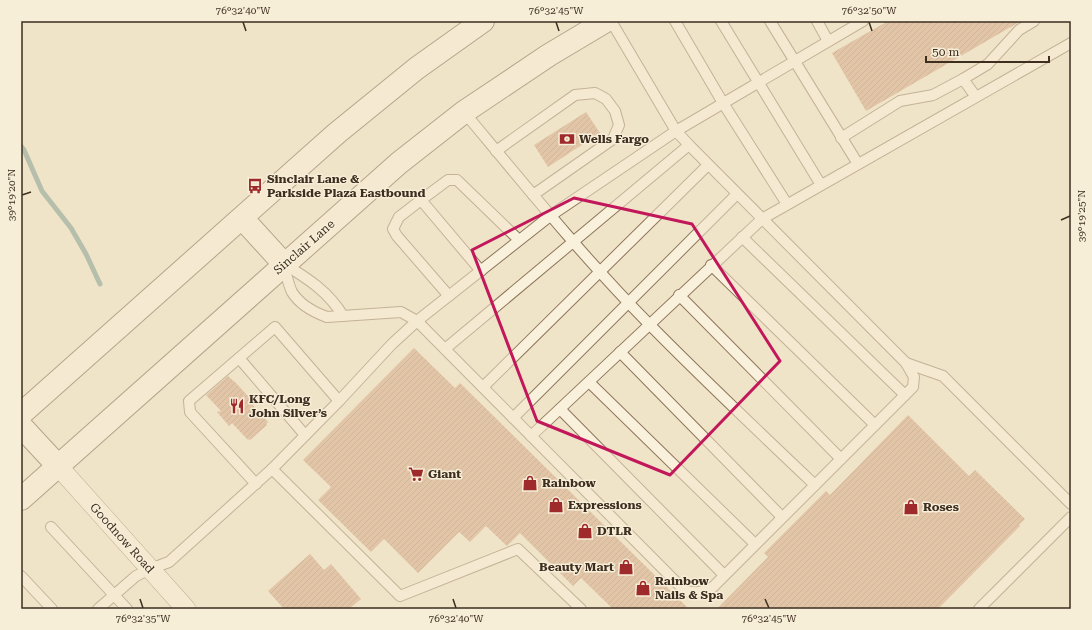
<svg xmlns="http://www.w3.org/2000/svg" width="1092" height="630" font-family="'Roboto Serif',serif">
  <defs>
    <pattern id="building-hatch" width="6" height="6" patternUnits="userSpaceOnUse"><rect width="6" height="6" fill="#cf9f7d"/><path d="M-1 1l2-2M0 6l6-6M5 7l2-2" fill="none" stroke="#a98266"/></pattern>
  </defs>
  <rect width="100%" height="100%" fill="#f0e4c8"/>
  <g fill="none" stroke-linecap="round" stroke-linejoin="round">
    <polyline stroke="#6f938a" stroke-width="5" points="21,146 24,150 42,191 71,228 86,254 100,284"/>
  </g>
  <g fill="url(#building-hatch)">
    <polygon points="888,21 1021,21 866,111 832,53"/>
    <polygon points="586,112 600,133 548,167 534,145"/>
    <polygon points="414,348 455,388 460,383 689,609 613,609 581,578 573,586 520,533 507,546 486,526 470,542 459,532 418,573 384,539 371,552 318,500 331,487 303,460"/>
    <polygon points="228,376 237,384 255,404 253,405 268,422 266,424 267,425 250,440 249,439 248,440 232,423 229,426 217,412 221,411 206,395"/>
    <polygon points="908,415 969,476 975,470 1025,519 1019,525 1020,526 938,609 717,609 768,557 764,553 826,491 830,495"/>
    <polygon points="310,554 324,570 331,564 361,599 349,609 284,609 268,591"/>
  </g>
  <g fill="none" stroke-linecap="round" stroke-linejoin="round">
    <g stroke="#8d765c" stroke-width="12">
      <g id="lane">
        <polyline points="675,21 723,103 787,204"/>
        <polyline points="721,21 821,185"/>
        <polyline points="770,21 858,164"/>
        <polyline points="817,21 828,41"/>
        <polyline points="963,79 976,97"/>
        <path d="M 464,112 C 524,184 583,257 649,324 C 703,379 759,432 815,485"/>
        <polyline points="841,138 900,101 933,95 963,79 988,64 1019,30 1034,21"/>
        <polyline points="496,151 575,95 595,93 606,99 615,111 619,125 613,139 533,195"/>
        <polyline points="421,200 399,217 393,229 397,236 449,296"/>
        <polyline points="742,237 905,395"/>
        <path d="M 284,264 C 307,278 329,292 343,316"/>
        <path d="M 284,265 C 286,273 288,284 292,292 C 300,305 313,312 327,317 L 401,312 L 417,321 L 685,591 C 696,593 702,593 713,587 L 913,387 L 914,377 L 906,363 L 689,145 L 676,131 L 611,21"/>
        <polyline points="711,265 875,425"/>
        <polyline points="481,271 421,200 448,180 457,180 519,240"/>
        <polyline points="679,295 841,459"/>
        <polyline points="445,349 689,145"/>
        <polyline points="620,352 782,517"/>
        <polyline points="239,358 305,435"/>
        <polyline points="906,363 943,376 1071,504"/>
        <polyline points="589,382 755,544"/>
        <polyline points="483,387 708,165"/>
        <polyline points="560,409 724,575"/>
        <polyline points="513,418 737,194"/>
        <polyline points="531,436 762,219 1071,43"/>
        <polyline points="272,469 400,596 518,549 581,609"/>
        <polyline points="256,484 190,412 189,401 275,327 339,401"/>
        <polyline points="51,527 127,609"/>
        <polyline points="21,576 52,609"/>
        <polyline points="98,609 136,576 150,569 169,562 272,469 339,401 392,344 417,321 550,216 676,131 863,21"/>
        <polyline points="979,609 1071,517"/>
      </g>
    </g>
    <g stroke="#8d765c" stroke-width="20">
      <polyline id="street" points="58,466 186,609"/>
    </g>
    <g stroke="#6f573f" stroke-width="24">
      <g id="secondary">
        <polyline points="242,218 284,264"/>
        <polyline points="21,414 337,133 417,68 483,21"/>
        <polyline points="21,426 58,466"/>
        <polyline points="21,499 399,163 464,112 549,55 606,21"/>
      </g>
    </g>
    <use href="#lane" stroke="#faf1dc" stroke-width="10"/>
    <use href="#street" stroke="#faf1dc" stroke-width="19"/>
    <use href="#secondary" stroke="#faf1dc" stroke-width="22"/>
  </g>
  <path d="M0 0H1092V630H0ZM 574,198 L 692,224 L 780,361 L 670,475 L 537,421 L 472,250 Z" fill="#f0e4c8" fill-opacity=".55" fill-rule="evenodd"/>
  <path fill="none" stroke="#c2185b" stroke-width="3" stroke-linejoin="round" d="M 574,198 L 692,224 L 780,361 L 670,475 L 537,421 L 472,250 Z"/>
  <path fill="none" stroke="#3d2e20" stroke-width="1.5" d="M 243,22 L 246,31M 556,22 L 559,31M 869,22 L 872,31M 22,195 L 31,192M 1061,220 L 1070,216M 140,599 L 143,608M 453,599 L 456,608M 765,599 L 769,608"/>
  <defs>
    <g id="bank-bare" transform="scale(1.2)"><path d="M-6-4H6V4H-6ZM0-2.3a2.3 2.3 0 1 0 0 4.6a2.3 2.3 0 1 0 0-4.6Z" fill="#9e2a2b" stroke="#f7eed8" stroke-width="2.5" paint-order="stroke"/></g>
    <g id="bus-bare" transform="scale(1.2)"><path d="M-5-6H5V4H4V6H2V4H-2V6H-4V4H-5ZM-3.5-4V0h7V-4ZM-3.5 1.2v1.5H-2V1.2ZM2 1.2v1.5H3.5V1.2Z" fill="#9e2a2b" stroke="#f7eed8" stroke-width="2.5" paint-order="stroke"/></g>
    <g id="restaurant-bare" transform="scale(1.2)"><path d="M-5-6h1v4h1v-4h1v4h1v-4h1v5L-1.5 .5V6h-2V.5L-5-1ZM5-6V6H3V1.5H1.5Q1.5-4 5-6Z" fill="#9e2a2b" stroke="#f7eed8" stroke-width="2.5" paint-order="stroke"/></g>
    <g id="supermarket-bare" transform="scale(1.2)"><path d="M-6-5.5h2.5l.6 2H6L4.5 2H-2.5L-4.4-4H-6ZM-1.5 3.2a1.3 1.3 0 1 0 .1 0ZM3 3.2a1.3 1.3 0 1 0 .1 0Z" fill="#9e2a2b" stroke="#f7eed8" stroke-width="2.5" paint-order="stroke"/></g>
    <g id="shop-bare" transform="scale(1.2)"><path d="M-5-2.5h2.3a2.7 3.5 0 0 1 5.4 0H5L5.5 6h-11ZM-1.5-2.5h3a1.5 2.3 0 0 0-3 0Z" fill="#9e2a2b" stroke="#f7eed8" stroke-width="2.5" paint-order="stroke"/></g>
  </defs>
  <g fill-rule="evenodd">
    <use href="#bank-bare" x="567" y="139"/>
    <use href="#bus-bare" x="255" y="186"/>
    <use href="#restaurant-bare" x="237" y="406"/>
    <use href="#supermarket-bare" x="416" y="474"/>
    <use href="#shop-bare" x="530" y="483"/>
    <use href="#shop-bare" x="556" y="505"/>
    <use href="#shop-bare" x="911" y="507"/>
    <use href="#shop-bare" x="585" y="531"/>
    <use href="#shop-bare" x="626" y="567"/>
    <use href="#shop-bare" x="643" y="588"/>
  </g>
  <g text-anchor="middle" stroke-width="3" stroke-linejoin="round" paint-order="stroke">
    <g font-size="12" font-weight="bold" fill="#3d2e20" stroke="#f7eed8" text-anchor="start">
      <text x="579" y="143">Wells Fargo</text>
      <text x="267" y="183">Sinclair Lane &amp;<tspan x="267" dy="14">Parkside Plaza Eastbound</tspan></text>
      <text x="249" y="403">KFC/Long<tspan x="249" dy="14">John Silver’s</tspan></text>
      <text x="428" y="478">Giant</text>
      <text x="542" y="487">Rainbow</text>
      <text x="568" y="509">Expressions</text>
      <text x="923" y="511">Roses</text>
      <text x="597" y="535">DTLR</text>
      <text x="614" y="571" text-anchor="end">Beauty Mart</text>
      <text x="655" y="585">Rainbow<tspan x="655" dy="14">Nails &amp; Spa</tspan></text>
    </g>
    <g font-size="12" fill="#3d2e20" stroke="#f7eed8">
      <text transform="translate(304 247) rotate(-41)" y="4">Sinclair Lane</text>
      <text transform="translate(122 538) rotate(48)" y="4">Goodnow Road</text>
    </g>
  </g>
  <rect width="1092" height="630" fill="none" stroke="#f7eed8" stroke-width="44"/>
  <path d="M926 56v6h123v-6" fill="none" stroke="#3d2e20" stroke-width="2"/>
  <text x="932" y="56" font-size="12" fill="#3d2e20" stroke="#f7eed8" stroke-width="3" paint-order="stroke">50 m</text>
  <rect x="22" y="22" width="1048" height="586" fill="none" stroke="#3d2e20" stroke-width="1.5"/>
  <g font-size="10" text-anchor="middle" fill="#3d2e20">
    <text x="243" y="14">76°32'40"W</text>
    <text x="556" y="14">76°32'45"W</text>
    <text x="869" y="14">76°32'50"W</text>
    <text transform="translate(11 195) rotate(-90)" y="4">39°19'20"N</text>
    <text transform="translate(1081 216) rotate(-90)" y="4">39°19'25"N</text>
    <text x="143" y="622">76°32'35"W</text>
    <text x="456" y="622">76°32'40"W</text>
    <text x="769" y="622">76°32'45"W</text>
  </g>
</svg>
